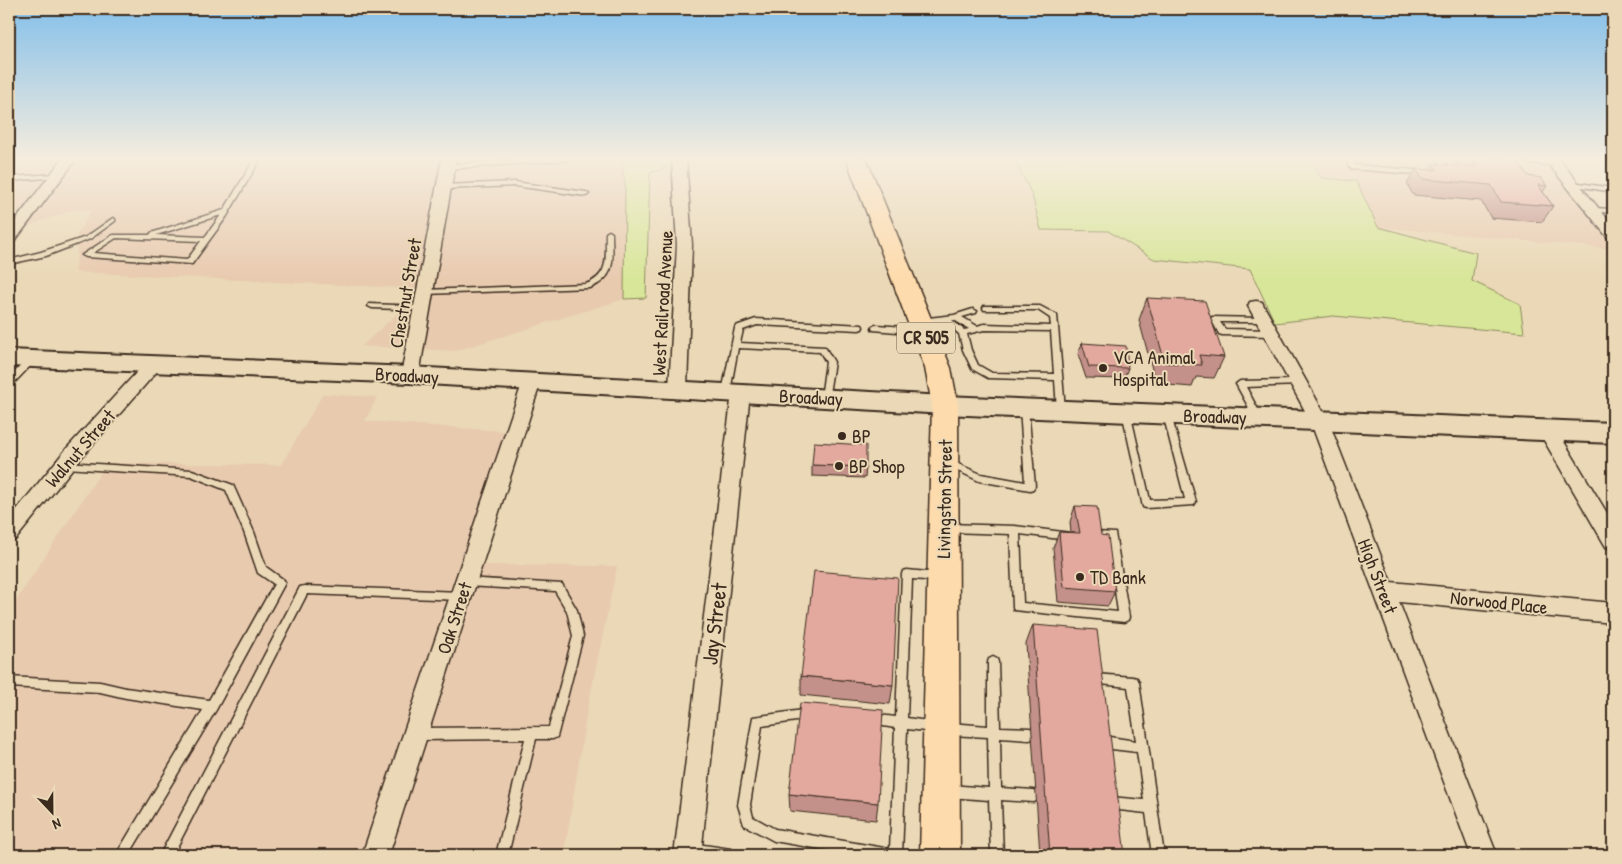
<svg xmlns="http://www.w3.org/2000/svg" width="1622" height="864" font-family="'Patrick Hand',sans-serif">
  <rect width="100%" height="100%" fill="#ead8b6"/>
  <filter id="ink" filterUnits="userSpaceOnUse"><feTurbulence type="fractalNoise" baseFrequency=".02" numOctaves="2"/><feDisplacementMap in="SourceGraphic" scale="10" xChannelSelector="R" yChannelSelector="G"/><feConvolveMatrix kernelMatrix="1 2 1 2 8 2 1 2 1" color-interpolation-filters="sRGB"/></filter>
  <g filter="url(#ink)">
    <g fill="#e8caaf">
      <polygon points="9,158 621,158 625,184 624,299 455,351 362,346 424,289 76,272 77,235 92,209 73,210 9,233"/>
      <polygon points="1311,158 1551,158 1613,235 1613,249 1378,227 1356,181 1320,178"/>
      <polygon points="323,394 377,397 365,421 515,432 475,565 617,566 587,711 564,855 9,855 9,611 107,463 281,465"/>
    </g>
    <g fill="#d8e699" stroke="#8a885c">
      <polygon points="621,158 678,158 679,163 650,173 646,298 624,299 625,184"/>
      <polygon points="1014,158 1311,158 1321,178 1356,181 1378,227 1476,253 1472,281 1520,304 1524,333 1333,316 1275,323 1250,269 1154,259 1108,231 1041,230 1032,195"/>
    </g>
    <g fill="none" stroke-linecap="round" stroke-linejoin="round">
      <g stroke="#3b2a1e" stroke-width="3">
        <g id="lane">
          <path d="M 255,158 L 261,158 L 227,216 L 192,264 L 86,257 L 82,255 L 113,235 L 150,235 L 151,233 L 224,210 ZM 221,215 L 205,237 L 156,235 ZM 116,238 L 201,241 L 187,260 L 93,253 Z"/>
          <polygon points="541,158 571,158 568,160 447,169 444,167 447,165"/>
          <polygon points="1346,158 1352,158 1355,165 1426,171 1429,173 1426,175 1352,169 1349,167"/>
          <polygon points="1437,158 1443,158 1451,173 1450,174 1446,174"/>
          <polygon points="1504,158 1523,158 1556,162 1559,164 1556,166 1507,160"/>
          <polygon points="56,174 59,176 58,177 9,181 9,177"/>
          <polygon points="515,182 586,192 589,194 586,196 515,186 444,189 441,187 444,185"/>
          <polygon points="1572,182 1613,188 1613,192 1570,185 1569,184"/>
          <polygon points="1593,208 1613,209 1613,213 1591,211 1590,210"/>
          <polygon points="113,218 115,219 115,221 90,239 46,256 9,264 9,260 41,252 86,237"/>
          <path d="M 609,231 L 612,233 C 612,258 618,277 590,288 L 425,294 L 421,292 L 425,290 L 586,284 C 611,275 605,255 606,233 Z"/>
          <polygon points="369,304 422,306 426,308 422,310 372,308 368,306"/>
          <path d="M 984,306 L 1040,306 L 1057,315 L 1065,410 L 1064,412 L 1061,413 L 1057,410 L 1055,380 L 988,378 L 972,369 L 963,350 L 959,334 L 947,324 L 940,322 L 920,325 L 916,322 L 920,319 L 954,315 L 973,309 L 977,311 L 976,313 L 962,317 L 977,326 L 984,324 L 1051,326 L 1050,318 L 1038,310 L 984,310 L 983,308 ZM 952,320 L 954,320 L 969,329 L 964,330 ZM 984,330 L 1051,331 L 1054,374 L 992,373 L 978,365 L 971,350 L 967,334 Z"/>
          <polygon points="1212,317 1264,318 1268,320 1267,322 1220,322 1225,329 1271,330 1275,333 1271,336 1222,335 1219,334 1211,319"/>
          <polygon points="756,319 862,325 863,327 862,329 859,330 757,325 743,330 740,343 825,347 834,362 828,400 822,400 821,398 826,362 820,352 738,348 730,392 726,395 723,394 722,392 735,328 736,326"/>
          <polygon points="876,325 921,328 925,331 921,334 873,330 872,328 873,326"/>
          <polygon points="32,356 35,357 36,359 35,361 12,385 9,386 9,378 29,357"/>
          <polygon points="1299,380 1302,381 1303,383 1302,385 1246,387 1262,417 1258,420 1255,419 1236,384 1240,381"/>
          <polygon points="1024,405 1028,408 1035,486 1033,489 1030,490 979,481 944,464 942,462 944,460 947,459 981,474 1025,482 1020,408"/>
          <polygon points="1126,409 1130,412 1150,500 1185,499 1163,414 1167,411 1170,412 1196,502 1194,505 1146,508 1143,507 1122,412"/>
          <polygon points="65,462 192,470 233,485 254,532 266,567 284,580 285,583 216,710 129,855 116,855 203,710 126,698 100,692 9,687 9,677 100,682 126,688 209,700 274,584 258,573 244,532 226,490 191,476 65,468 62,467 60,465 62,463"/>
          <polygon points="947,524 1015,526 1071,533 1073,536 1071,539 1068,540 1020,534 1023,603 1118,612 1108,540 1093,539 1091,536 1093,533 1096,532 1115,533 1129,617 1128,620 1124,622 1014,610 1013,607 1010,534 947,532 944,531 942,528 944,525"/>
          <polygon points="907,570 938,573 942,574 943,577 942,580 938,581 912,579 907,718 934,722 938,723 940,727 938,731 934,732 907,729 902,855 855,855 774,841 744,825 738,805 753,717 810,709 814,710 816,714 814,718 810,719 762,726 750,805 753,817 775,829 890,849 895,728 866,723 864,719 866,715 870,714 896,717 902,574 903,571"/>
          <polygon points="466,578 562,584 577,610 583,636 557,737 553,739 536,739 508,855 496,855 525,739 417,740 413,738 411,734 413,730 417,728 549,727 573,636 567,611 555,591 466,586 462,585 461,582 462,579"/>
          <polygon points="304,586 461,592 465,593 466,596 465,599 461,600 307,594 173,855 160,855 300,587"/>
          <polygon points="993,657 997,659 998,662 1000,727 1030,728 1034,730 1036,734 1034,738 1030,740 1000,738 1001,788 1034,790 1038,792 1040,796 1038,800 1034,802 1001,800 1003,855 991,855 989,800 949,797 945,795 943,791 945,787 949,785 989,788 988,737 950,735 946,733 944,729 946,725 950,723 988,726 988,662 989,659"/>
          <polygon points="1095,674 1133,677 1137,678 1139,682 1164,855 1152,855 1146,813 1110,809 1106,807 1104,803 1106,799 1110,797 1144,800 1137,752 1103,748 1099,746 1097,742 1099,738 1103,736 1136,741 1128,687 1091,683 1089,679 1091,675"/>
          <polygon points="690,843 731,849 735,851 737,855 690,855 686,853 684,849 686,845"/>
        </g>
      </g>
      <g stroke="#3b2a1e" stroke-width="3">
        <g id="street">
          <polygon points="63,158 77,158 14,242 9,243 9,229"/>
          <polygon points="442,158 456,158 419,375 416,379 410,381 404,379 401,375"/>
          <polygon points="672,158 686,158 692,245 687,389 684,393 678,395 672,393 669,389 677,245"/>
          <polygon points="1544,158 1558,158 1613,226 1613,239 1608,238"/>
          <polygon points="1256,301 1262,302 1264,306 1328,420 1391,582 1613,603 1613,623 1399,602 1497,855 1471,855 1310,420 1248,306 1250,302"/>
          <polygon points="153,359 159,361 162,365 159,369 81,458 16,539 9,541 9,519 67,448 147,361"/>
          <polygon points="532,375 538,377 541,381 389,855 362,855 523,381 526,377"/>
          <polygon points="741,387 747,389 750,393 701,855 674,855 732,393 735,389"/>
          <polygon points="1547,423 1554,425 1613,523 1613,549 1606,547 1538,430 1540,425"/>
        </g>
      </g>
      <g stroke="#3b2a1e" stroke-width="4">
        <polygon id="secondary" points="9,350 410,367 945,396 1613,423 1613,443 945,414 410,383 9,366"/>
      </g>
      <g stroke="#3b2a1e" stroke-width="3">
        <polygon id="primary" points="846,158 866,158 951,368 958,405 960,855 920,855 932,405 925,368"/>
      </g>
      <use href="#lane" fill="#ead8b6" fill-rule="evenodd"/>
      <use href="#street" fill="#ead8b6" fill-rule="evenodd"/>
      <use href="#secondary" fill="#ead8b6" fill-rule="evenodd"/>
      <use href="#primary" fill="#fedbac" fill-rule="evenodd"/>
    </g>
    <g fill="#c39189" stroke="#3b2a1e">
      <polygon points="1452,158 1515,158 1528,176 1547,186 1543,192 1553,206 1542,222 1491,218 1481,201 1413,195 1407,184 1416,169 1430,170 1433,164 1457,166"/>
      <polygon points="1147,298 1224,357 1214,378 1196,377 1192,387 1156,384 1139,320"/>
      <polygon points="1082,343 1128,368 1124,379 1086,378 1078,354"/>
      <polygon points="812,465 866,467 865,478 812,476"/>
      <polygon points="1075,506 1101,535 1115,591 1108,606 1058,602 1053,548 1059,532 1071,533 1070,522"/>
      <polygon points="1033,625 1125,855 1040,855 1026,644"/>
      <polygon points="801,676 893,685 890,704 801,695"/>
      <polygon points="789,794 878,803 876,820 790,811"/>
    </g>
    <g fill="#e3a99f" stroke="#3b2a1e">
      <polygon points="1472,158 1515,158 1528,176 1541,178 1547,186 1538,185 1553,206 1501,202 1491,185 1422,179 1416,169 1437,170 1433,164 1478,167"/>
      <polygon points="1147,298 1205,301 1224,357 1199,355 1202,365 1165,363"/>
      <polygon points="1082,343 1126,346 1128,368 1089,367"/>
      <polygon points="814,442 866,445 866,467 812,465"/>
      <polygon points="1075,506 1097,507 1101,535 1108,536 1115,591 1064,587 1059,532 1080,533"/>
      <polygon points="814,571 898,578 893,685 801,676"/>
      <polygon points="1033,625 1097,630 1125,855 1050,855"/>
      <polygon points="800,703 883,710 878,803 789,794"/>
    </g>
  </g>
  <linearGradient id="sky" x2="0" y2="1"><stop stop-color="#83bfea"/><stop offset="0.57" stop-color="#f6edde"/><stop offset="1" stop-color="#f6edde" stop-opacity="0"/></linearGradient>
  <rect width="1622" height="279" fill="url(#sky)"/>
  <g fill="#3b2a1e" stroke="#ead8b6" stroke-width="2">
    <circle cx="1103" cy="368" r="5"/>
    <circle cx="842" cy="436" r="5"/>
    <circle cx="839" cy="466" r="5"/>
    <circle cx="1080" cy="577" r="5"/>
  </g>
  <g text-anchor="middle" stroke-width="4" stroke-linejoin="round" paint-order="stroke">
    <rect fill="#ead8b6" stroke="#705e4c" stroke-width="1" x="897" y="322.5" width="58" height="31" rx="4"/>
    <g font-size="18" font-weight="bold" fill="#3b2a1e">
      <text x="926" y="344">CR 505</text>
    </g>
    <g font-size="19" fill="#3b2a1e" stroke="#ead8b6">
      <text transform="translate(405 293) rotate(-80)" y="7">Chestnut Street</text>
      <text transform="translate(662 303) rotate(-87)" y="7">West Railroad Avenue</text>
      <text transform="translate(407 375) rotate(3)" y="7">Broadway</text>
      <text transform="translate(811 397) rotate(3)" y="7">Broadway</text>
      <text transform="translate(1215 416) rotate(2)" y="7">Broadway</text>
      <text transform="translate(80 448) rotate(-49)" y="7">Walnut Street</text>
      <text transform="translate(944 499) rotate(-89)" y="7">Livingston Street</text>
      <text transform="translate(1378 576) rotate(69)" y="7">High Street</text>
      <text transform="translate(1499 602) rotate(6)" y="7">Norwood Place</text>
      <text transform="translate(454 618) rotate(-72)" y="7">Oak Street</text>
    </g>
    <g font-size="19" fill="#3b2a1e" stroke="#ead8b6" text-anchor="start">
      <text x="1113" y="364">VCA Animal<tspan x="1113" dy="22">Hospital</tspan></text>
      <text x="852" y="443">BP</text>
      <text x="849" y="473">BP Shop</text>
      <text x="1090" y="584">TD Bank</text>
    </g>
    <g font-size="22" fill="#3b2a1e" stroke="#ead8b6">
      <text transform="translate(714 624) rotate(-83)" y="8">Jay Street</text>
    </g>
  </g>
  <rect width="1622" height="864" fill="none" stroke="#ead8b6" stroke-width="30"/>
  <rect x="15" y="15" width="1592" height="834" fill="none" stroke="#3b2a1e" stroke-width="2" filter="url(#ink)"/>
  <g transform="translate(52 812) rotate(158)" stroke="#ead8b6" stroke-width="4" paint-order="stroke">
  <path d="M0-4L9 19L0 12L-9 19Z" fill="#3b2a1e"/>
  <text y="-8" font-size="14" font-weight="bold" text-anchor="middle" fill="#3b2a1e">N</text>
  </g>
</svg>
